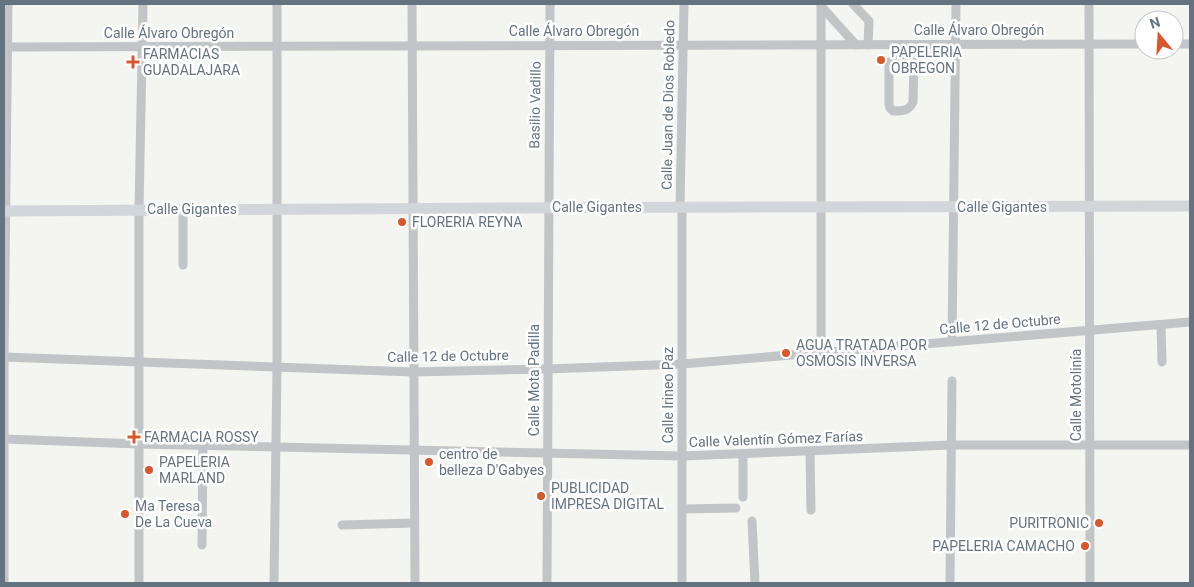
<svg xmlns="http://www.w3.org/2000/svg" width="1194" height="587" font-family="Roboto,sans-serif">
  <rect width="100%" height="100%" fill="#f4f4f0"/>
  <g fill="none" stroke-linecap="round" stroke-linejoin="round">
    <g stroke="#c2c5c8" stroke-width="9">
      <polyline points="412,4 415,583"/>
      <polyline points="853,4 869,21 868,45"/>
      <polyline points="1089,4 1090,583"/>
      <polyline points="821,6 856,45"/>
      <polyline points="1174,44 1190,44"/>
      <polyline points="4,47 1144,44"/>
      <path d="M 901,58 L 914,62 L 913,102 C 909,111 902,111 893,111 L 890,108 L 889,104 L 889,62 Z"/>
      <polyline points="183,265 183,209"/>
      <polyline points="1161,325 1162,362"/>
      <polyline points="952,342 956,4"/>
      <polyline points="821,353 821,4"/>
      <polyline points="4,357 413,372 547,369 682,364 1190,322"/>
      <polyline points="4,439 139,444 682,456 951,445 1190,445"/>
      <polyline points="810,451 811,510"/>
      <polyline points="743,454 743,497"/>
      <polyline points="682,509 736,508"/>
      <polyline points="752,521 755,583"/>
      <polyline points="342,525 414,523"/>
      <polyline points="202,545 203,445"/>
      <polyline points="4,583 4,357 8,4"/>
      <polyline points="139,583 139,210 143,4"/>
      <polyline points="274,583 277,368 277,4"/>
      <polyline points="547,583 550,4"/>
      <polyline points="682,583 682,212 680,206 684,4"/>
      <polyline points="950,583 952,381"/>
    </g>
    <path stroke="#d1d6da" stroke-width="11" d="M 4,211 C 399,207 795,207 1190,206"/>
  </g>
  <g fill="#d9582b" stroke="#fff" stroke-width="2">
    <circle cx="881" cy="60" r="5"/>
    <path d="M130.5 54.5h5v5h5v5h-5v5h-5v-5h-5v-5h5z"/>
    <circle cx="402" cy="222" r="5"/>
    <circle cx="786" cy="353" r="5"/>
    <path d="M131.5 429.5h5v5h5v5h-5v5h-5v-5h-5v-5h5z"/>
    <circle cx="429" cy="462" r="5"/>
    <circle cx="149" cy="470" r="5"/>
    <circle cx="541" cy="496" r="5"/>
    <circle cx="125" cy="514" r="5"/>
    <circle cx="1099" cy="523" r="5"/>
    <circle cx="1085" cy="546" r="5"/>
  </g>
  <g text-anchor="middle" stroke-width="5" stroke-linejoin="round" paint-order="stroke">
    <g font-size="14" fill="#647380" stroke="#fff">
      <text x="979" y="35">Calle Álvaro Obregón</text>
      <text x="574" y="36">Calle Álvaro Obregón</text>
      <text x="169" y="38">Calle Álvaro Obregón</text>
      <text transform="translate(535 105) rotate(-89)" y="5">Basilio Vadillo</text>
      <text transform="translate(668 105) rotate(-89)" y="5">Calle Juan de Dios Robledo</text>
      <text x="597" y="212">Calle Gigantes</text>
      <text x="1002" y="212">Calle Gigantes</text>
      <text x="192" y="214">Calle Gigantes</text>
      <text transform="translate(1000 324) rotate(-5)" y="5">Calle 12 de Octubre</text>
      <text transform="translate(448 356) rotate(-1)" y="5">Calle 12 de Octubre</text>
      <text transform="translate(534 380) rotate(-90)" y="5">Calle Mota Padilla</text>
      <text transform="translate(668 395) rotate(-90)" y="5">Calle Irineo Paz</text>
      <text transform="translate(1076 395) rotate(-90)" y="5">Calle Motolinía</text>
      <text transform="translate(776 439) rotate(-2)" y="5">Calle Valentín Gómez Farías</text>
    </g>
    <g font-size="14" fill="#647380" stroke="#fff" text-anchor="start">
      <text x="891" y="57">PAPELERIA<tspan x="891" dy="16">OBREGON</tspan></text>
      <text x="143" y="59">FARMACIAS<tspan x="143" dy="16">GUADALAJARA</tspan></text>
      <text x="412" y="227">FLORERIA REYNA</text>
      <text x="796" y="350">AGUA TRATADA POR<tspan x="796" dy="16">OSMOSIS INVERSA</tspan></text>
      <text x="144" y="442">FARMACIA ROSSY</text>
      <text x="439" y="459">centro de<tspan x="439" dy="16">belleza D'Gabyes</tspan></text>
      <text x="159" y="467">PAPELERIA<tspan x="159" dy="16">MARLAND</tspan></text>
      <text x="551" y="493">PUBLICIDAD<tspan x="551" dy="16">IMPRESA DIGITAL</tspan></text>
      <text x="135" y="511">Ma Teresa<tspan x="135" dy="16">De La Cueva</tspan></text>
      <text x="1089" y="528" text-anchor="end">PURITRONIC</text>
      <text x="1075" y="551" text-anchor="end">PAPELERIA CAMACHO</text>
    </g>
  </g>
  <rect width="1194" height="587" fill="none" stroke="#647380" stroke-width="10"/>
  <g transform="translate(1159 35) rotate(342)"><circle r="24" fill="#ffffff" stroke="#c1c7cc"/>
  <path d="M0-4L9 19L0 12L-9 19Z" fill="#d9582b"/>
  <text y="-8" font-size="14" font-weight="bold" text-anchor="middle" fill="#647380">N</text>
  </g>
</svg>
